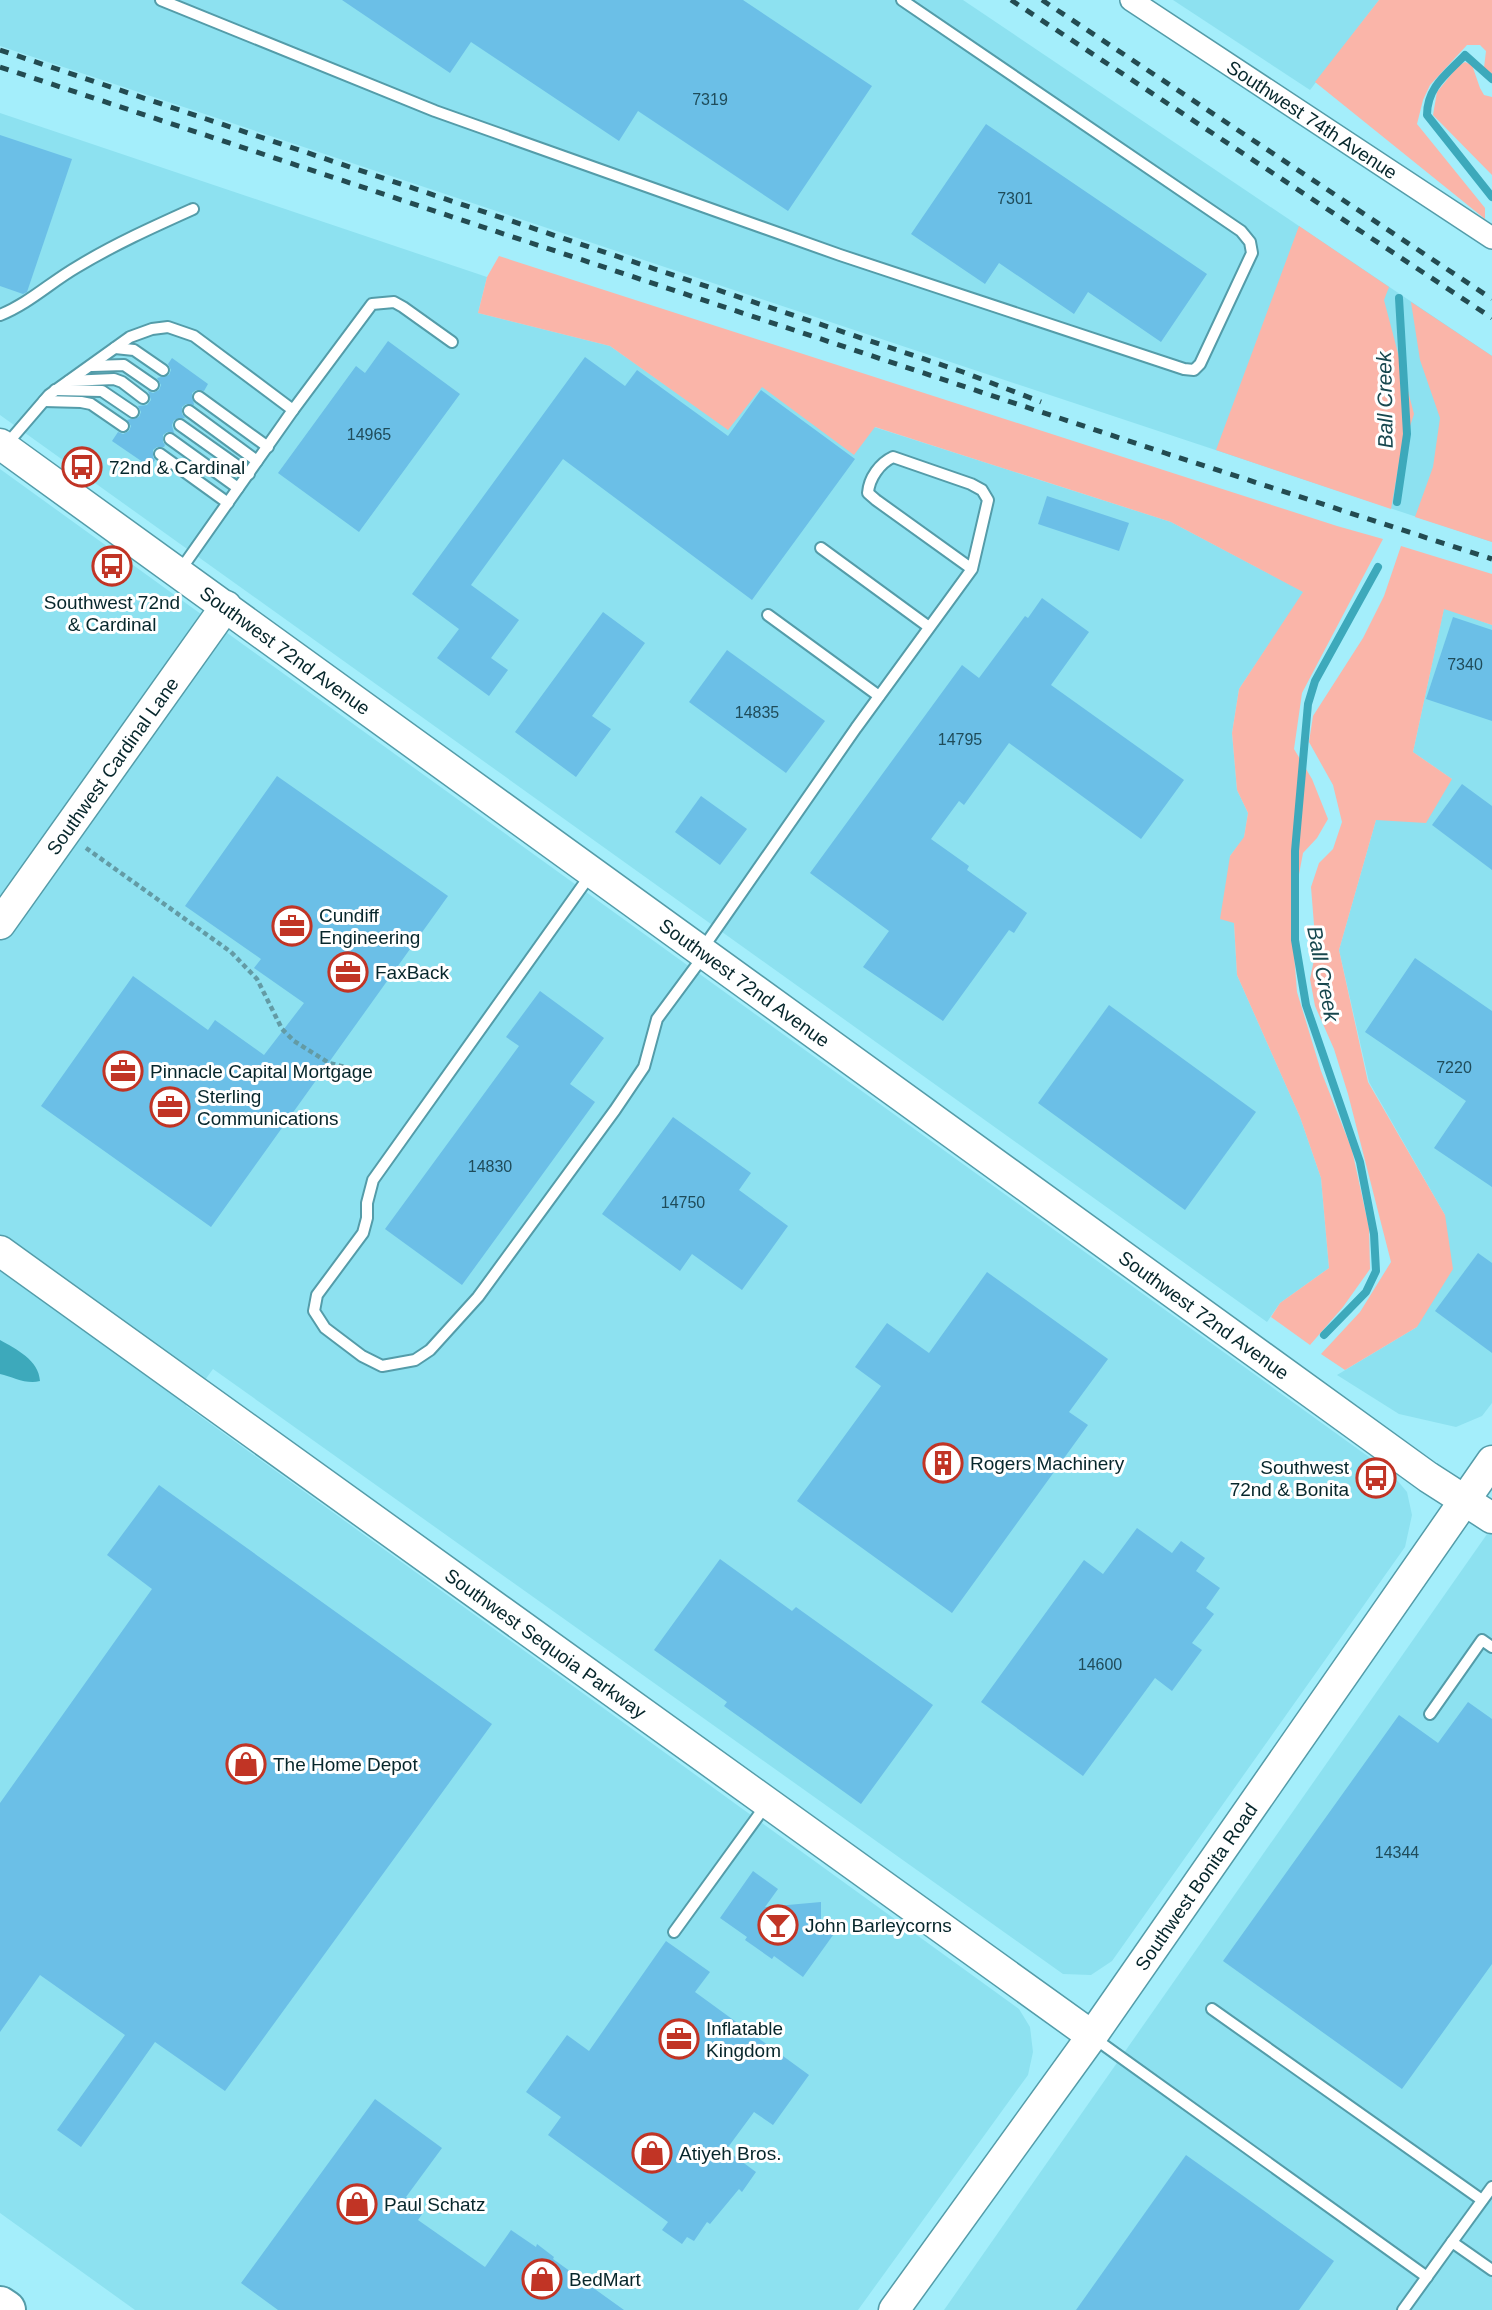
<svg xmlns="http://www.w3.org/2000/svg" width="1492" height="2310" font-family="Helvetica,sans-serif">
  <rect width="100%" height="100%" fill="#a4eefb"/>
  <g fill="#8de1f0">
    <polygon points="0,0 963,0 1492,356 1492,542 0,46"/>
    <polygon points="1173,0 1379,0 1310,90"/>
    <polygon points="0,113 487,277 478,313 610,346 728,429 762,386 854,454 874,427 1171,522 1304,592 1239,689 1232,733 1237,790 1248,813 1244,838 1230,856 1237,975 1300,1117 1321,1178 1329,1268 1280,1303 1267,1322 0,415"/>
    <polygon points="0,469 1391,1473 1407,1492 1412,1515 1405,1547 1112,1961 1091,1975 1063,1974 213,1369 186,1406 1019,2009 1030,2027 1033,2052 1028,2075 858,2310 135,2310 0,2213"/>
    <polygon points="1444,608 1492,625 1492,1403 1482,1416 1456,1427 1399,1414 1337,1375 1417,1327 1445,1215 1369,1082 1339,950 1376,820 1452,779 1413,752"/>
    <polygon points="1492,1527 1492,2310 944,2310"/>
  </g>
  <g fill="#fab5a9">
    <polygon points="1379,0 1492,0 1492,82 1483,76 1486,51 1480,45 1467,45 1430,85 1423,100 1417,124 1485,208 1485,219 1315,82"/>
    <polygon points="1465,62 1472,65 1480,88 1484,95 1492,97 1492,175 1433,115 1437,92 1458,66"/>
    <polygon points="1299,226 1389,287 1384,300 1414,414 1400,457 1391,509 1216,450"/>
    <polygon points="499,256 1337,526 1383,539 1302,693 1294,749 1312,779 1328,819 1317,838 1303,853 1291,917 1297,992 1321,1071 1352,1150 1369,1228 1370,1269 1343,1307 1310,1345 1271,1317 1280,1303 1329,1268 1321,1178 1300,1117 1237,975 1234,923 1220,919 1230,856 1244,837 1248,813 1237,790 1232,733 1239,689 1303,592 1171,522 875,427 854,455 762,387 728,430 610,346 478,313 487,277"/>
    <polygon points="1411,302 1492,356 1492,542 1415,517 1433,467 1440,418 1420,360"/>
    <polygon points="1401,546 1492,574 1492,625 1444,609 1413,752 1452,779 1426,823 1376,820 1339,950 1368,1082 1445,1215 1453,1269 1417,1327 1345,1370 1321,1354 1360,1312 1391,1262 1348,1094 1334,1049 1315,1006 1310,979 1316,950 1311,887 1319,863 1333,849 1342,822 1333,785 1309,742 1313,716 1363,638 1384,596"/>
  </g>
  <path fill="#3da9bb" d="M 0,1340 C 16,1349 39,1360 40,1381 C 27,1385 13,1377 0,1374 Z"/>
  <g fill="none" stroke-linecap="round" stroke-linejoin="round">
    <g stroke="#3da9bb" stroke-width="8">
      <path d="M 1492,79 L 1465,55 C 1447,74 1427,87 1427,115 L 1492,197"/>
      <polyline points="1397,502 1407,434 1399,298"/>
      <polyline points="1324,1335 1366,1292 1376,1271 1374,1234 1360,1162 1306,1005 1295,940 1295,851 1308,704 1315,681 1378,567"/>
    </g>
  </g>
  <g fill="#6bbfe7">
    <polygon points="342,0 743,0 872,86 788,211 638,111 619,141 471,42 450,73"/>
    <polygon points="986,124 1207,274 1161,342 1088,292 1074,314 999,263 985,284 911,234"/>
    <polygon points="0,135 72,159 27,292 23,294 0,286"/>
    <polygon points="388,341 460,394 359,532 278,473 356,366 365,373"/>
    <polygon points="585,357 625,386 637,370 728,436 761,390 855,459 752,600 563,459 471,585 519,620 491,658 508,670 489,696 437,658 459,629 412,594"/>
    <polygon points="172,358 208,384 204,391 196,390 192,393 194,405 186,404 182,407 182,414 185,418 174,420 172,425 174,433 167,432 163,435 163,442 165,445 164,447 157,447 153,450 153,457 155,460 150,467 112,441 118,432 123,434 129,431 131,426 127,420 139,417 141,412 138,406 147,405 151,400 148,391 153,393 159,390 161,385 157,378 169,375 171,370 168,364"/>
    <polygon points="1047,496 1129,523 1119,551 1038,524"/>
    <polygon points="1042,598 1089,632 1051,685 1184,780 1141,839 1009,743 964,805 959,801 931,839 969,866 967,870 1027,913 1014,933 1009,930 943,1021 863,967 889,931 810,873 962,665 979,678 1025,616 1028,618"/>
    <polygon points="603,612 645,643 592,716 611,729 576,777 515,732"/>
    <polygon points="1453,617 1492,630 1492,721 1426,699"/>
    <polygon points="727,650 825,721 786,773 689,702"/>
    <polygon points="277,776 448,896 211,1227 41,1106 133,976 208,1030 215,1020 264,1055 304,1003 254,968 261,959 185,906"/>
    <polygon points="1462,784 1492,806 1492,870 1432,825"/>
    <polygon points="701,796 747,829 720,865 675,832"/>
    <polygon points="1415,958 1492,1011 1492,1187 1434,1148 1466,1101 1365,1032"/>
    <polygon points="540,991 604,1038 570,1084 595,1102 462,1285 385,1229 519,1046 506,1037"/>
    <polygon points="1109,1005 1256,1112 1185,1210 1038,1103"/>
    <polygon points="673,1117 751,1173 739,1190 788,1226 742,1290 692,1254 680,1271 602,1214"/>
    <polygon points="1478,1253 1492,1263 1492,1353 1435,1311"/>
    <polygon points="987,1272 1108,1359 1069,1412 1088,1425 952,1613 797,1501 881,1386 855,1367 887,1323 929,1353"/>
    <polygon points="159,1485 492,1724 225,2091 155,2042 81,2147 57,2130 125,2035 40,1975 0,2032 0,1803 152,1589 107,1555"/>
    <polygon points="1137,1528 1172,1553 1181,1541 1205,1558 1196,1571 1220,1588 1206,1608 1214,1614 1192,1643 1202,1650 1172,1691 1155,1678 1083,1776 981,1702 1084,1560 1103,1574"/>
    <polygon points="720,1559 792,1611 796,1607 933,1705 861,1804 724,1706 727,1702 654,1650"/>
    <polygon points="1468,1702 1492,1719 1492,1964 1402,2089 1223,1961 1399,1715 1438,1743"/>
    <polygon points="753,1871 778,1889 765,1907 821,1902 821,1920 836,1931 803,1977 774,1956 772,1959 745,1940 747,1937 720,1918"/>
    <polygon points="666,1941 710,1972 695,1992 809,2075 773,2125 754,2112 726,2150 756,2172 742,2192 739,2189 710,2224 707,2222 694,2241 687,2237 682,2244 662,2230 668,2222 548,2135 561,2117 526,2092 567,2035 589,2051"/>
    <polygon points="375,2099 442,2148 406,2197 425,2210 418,2220 485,2267 511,2230 536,2247 537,2244 554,2257 553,2259 624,2310 278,2310 241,2283"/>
    <polygon points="1186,2155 1334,2261 1299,2310 1076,2310"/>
  </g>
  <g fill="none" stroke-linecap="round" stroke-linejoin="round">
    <g stroke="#549ca9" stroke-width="14">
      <g id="lane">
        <polyline points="161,0 435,111 840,255 1184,369 1194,370 1200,364 1252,253 1250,242 1241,231 902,0"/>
        <path d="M 0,315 C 28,304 51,282 77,267 C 115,244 153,227 193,209"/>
        <polyline points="115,348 134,350 163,370"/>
        <polyline points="92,366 124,365 153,385"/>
        <polyline points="69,381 114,379 122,382 143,398"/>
        <polyline points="55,390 102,391 133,412"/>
        <polyline points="199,397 268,447"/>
        <polyline points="44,401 81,402 91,404 123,426"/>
        <polyline points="293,410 372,304 394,302 403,307 452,342"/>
        <polyline points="189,411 257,461"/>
        <polyline points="180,425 249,474"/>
        <polyline points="170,439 238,488"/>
        <polyline points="6,445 49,395 130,337 152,329 168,327 194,336 293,410 179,572"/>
        <polyline points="160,454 228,503"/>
        <polyline points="821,548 929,627"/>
        <polyline points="768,615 879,696"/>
        <polyline points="591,874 373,1180 367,1203 367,1218 363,1233 317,1295 314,1311 325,1328 362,1356 382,1366 415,1360 430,1350 478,1297 615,1110 644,1067 657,1019 705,954"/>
        <path d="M 703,948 L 856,728 L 972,569 L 988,500 L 982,490 L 971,484 L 893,457 C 880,463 869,478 868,493 L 876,500 L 972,569"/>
        <polyline points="1430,1714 1482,1640 1492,1647"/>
        <polyline points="674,1932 766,1805"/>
        <polyline points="1212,2009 1482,2200"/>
        <polyline points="1094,2038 1427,2277"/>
        <polyline points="1452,2242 1492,2187"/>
        <polyline points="1403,2310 1452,2242 1492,2270"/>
      </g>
    </g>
    <g stroke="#549ca9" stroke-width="24">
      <g id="street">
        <path id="s1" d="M 1131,0 L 1492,238"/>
      </g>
    </g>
    <g stroke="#549ca9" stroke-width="33">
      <g id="secondary">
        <path id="s2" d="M 0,444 L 1428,1477 L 1492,1518"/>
        <path id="s3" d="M 0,924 L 226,606"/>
        <path id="s4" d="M 0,1251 L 1092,2036"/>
        <path id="s5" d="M 894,2310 L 1092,2036 L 1492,1461"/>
      </g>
    </g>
    <g stroke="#549ca9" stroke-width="42">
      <polyline id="highway" points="0,2306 6,2310"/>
    </g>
    <polyline stroke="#639ba5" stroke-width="4.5" stroke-dasharray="5 3.5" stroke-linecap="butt" points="86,848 231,952 257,979 282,1029 294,1041 329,1063 345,1067 365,1081"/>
    <use href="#lane" stroke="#fff" stroke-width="10"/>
    <use href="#street" stroke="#fff" stroke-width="21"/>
    <use href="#secondary" stroke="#fff" stroke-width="30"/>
    <use href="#highway" stroke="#fff" stroke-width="38"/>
    <g stroke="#234b51" stroke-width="5" stroke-dasharray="9 9" stroke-linecap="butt">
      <polyline points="1011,0 1492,318"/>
      <polyline points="1042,0 1492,299"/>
      <polyline points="0,50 963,372 1041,402"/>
      <polyline points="0,67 1165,453 1492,559"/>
    </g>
  </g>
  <defs>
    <g id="bus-ring" transform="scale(2.0125)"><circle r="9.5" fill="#fff" stroke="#c13425" stroke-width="1.5"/><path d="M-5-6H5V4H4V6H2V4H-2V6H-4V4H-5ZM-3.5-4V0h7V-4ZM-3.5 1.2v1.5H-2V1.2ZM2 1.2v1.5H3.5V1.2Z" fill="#c13425"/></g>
    <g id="office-ring" transform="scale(2.0125)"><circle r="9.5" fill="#fff" stroke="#c13425" stroke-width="1.5"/><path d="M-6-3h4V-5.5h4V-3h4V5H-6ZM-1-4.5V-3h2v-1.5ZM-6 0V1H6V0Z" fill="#c13425"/></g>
    <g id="building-ring" transform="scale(2.0125)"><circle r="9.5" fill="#fff" stroke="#c13425" stroke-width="1.5"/><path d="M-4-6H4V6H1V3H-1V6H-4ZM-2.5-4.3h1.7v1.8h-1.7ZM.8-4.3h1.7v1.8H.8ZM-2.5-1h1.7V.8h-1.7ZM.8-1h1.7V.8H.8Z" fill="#c13425"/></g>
    <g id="shop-ring" transform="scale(2.0125)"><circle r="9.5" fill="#fff" stroke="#c13425" stroke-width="1.5"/><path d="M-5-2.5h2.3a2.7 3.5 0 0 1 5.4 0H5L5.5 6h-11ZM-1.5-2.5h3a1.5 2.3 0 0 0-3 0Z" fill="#c13425"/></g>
    <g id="bar-ring" transform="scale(2.0125)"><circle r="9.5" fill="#fff" stroke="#c13425" stroke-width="1.5"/><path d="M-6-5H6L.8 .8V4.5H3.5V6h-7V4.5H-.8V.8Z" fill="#c13425"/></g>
  </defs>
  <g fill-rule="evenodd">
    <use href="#bus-ring" x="82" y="467"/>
    <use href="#bus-ring" x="112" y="566"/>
    <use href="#office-ring" x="292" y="926"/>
    <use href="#office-ring" x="348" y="972"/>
    <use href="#office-ring" x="123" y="1071"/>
    <use href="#office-ring" x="170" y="1107"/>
    <use href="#building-ring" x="943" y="1463"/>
    <use href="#bus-ring" x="1376" y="1478"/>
    <use href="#shop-ring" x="246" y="1764"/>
    <use href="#bar-ring" x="778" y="1925"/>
    <use href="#office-ring" x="679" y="2039"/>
    <use href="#shop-ring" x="652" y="2153"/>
    <use href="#shop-ring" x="357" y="2204"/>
    <use href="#shop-ring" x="542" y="2279"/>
  </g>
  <g text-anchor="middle" stroke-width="6" stroke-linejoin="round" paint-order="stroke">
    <g font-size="16" fill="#1f4c5a">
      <text x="710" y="105">7319</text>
      <text x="1015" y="204">7301</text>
      <text x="369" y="440">14965</text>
      <text x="1465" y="670">7340</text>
      <text x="757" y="718">14835</text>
      <text x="960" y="745">14795</text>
      <text x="1454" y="1073">7220</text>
      <text x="490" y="1172">14830</text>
      <text x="683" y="1208">14750</text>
      <text x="1100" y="1670">14600</text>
      <text x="1397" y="1858">14344</text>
    </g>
    <g font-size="19" fill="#06262b" stroke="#fff">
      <text dy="7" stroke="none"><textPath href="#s1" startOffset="217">Southwest 74th Avenue</textPath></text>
      <text dy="7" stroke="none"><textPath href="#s2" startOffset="352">Southwest 72nd Avenue</textPath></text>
      <text dy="7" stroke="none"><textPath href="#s3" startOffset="194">Southwest Cardinal Lane</textPath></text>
      <text dy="7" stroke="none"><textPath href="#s2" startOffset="919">Southwest 72nd Avenue</textPath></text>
      <text dy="7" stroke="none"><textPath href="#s2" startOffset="1486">Southwest 72nd Avenue</textPath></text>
      <text dy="7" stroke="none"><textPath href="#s4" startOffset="672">Southwest Sequoia Parkway</textPath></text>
      <text dy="7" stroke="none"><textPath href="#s5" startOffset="520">Southwest Bonita Road</textPath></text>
    </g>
    <g font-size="19" fill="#06262b" stroke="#fff" text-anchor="start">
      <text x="109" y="474">72nd &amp; Cardinal</text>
      <text x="112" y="609" text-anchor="middle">Southwest 72nd<tspan x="112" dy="22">&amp; Cardinal</tspan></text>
      <text x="319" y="922">Cundiff<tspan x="319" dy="22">Engineering</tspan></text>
      <text x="375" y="979">FaxBack</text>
      <text x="150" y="1078">Pinnacle Capital Mortgage</text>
      <text x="197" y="1103">Sterling<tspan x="197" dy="22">Communications</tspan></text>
      <text x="970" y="1470">Rogers Machinery</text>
      <text x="1349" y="1474" text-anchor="end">Southwest<tspan x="1349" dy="22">72nd &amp; Bonita</tspan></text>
      <text x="273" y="1771">The Home Depot</text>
      <text x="805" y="1932">John Barleycorns</text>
      <text x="706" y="2035">Inflatable<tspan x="706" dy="22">Kingdom</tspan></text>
      <text x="679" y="2160">Atiyeh Bros.</text>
      <text x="384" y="2211">Paul Schatz</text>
      <text x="569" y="2286">BedMart</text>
    </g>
    <g font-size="21" font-style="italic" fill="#17474e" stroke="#fff">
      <text transform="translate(1385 400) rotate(-91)" y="7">Ball Creek</text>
      <text transform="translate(1323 974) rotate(79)" y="7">Ball Creek</text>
    </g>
  </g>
</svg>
